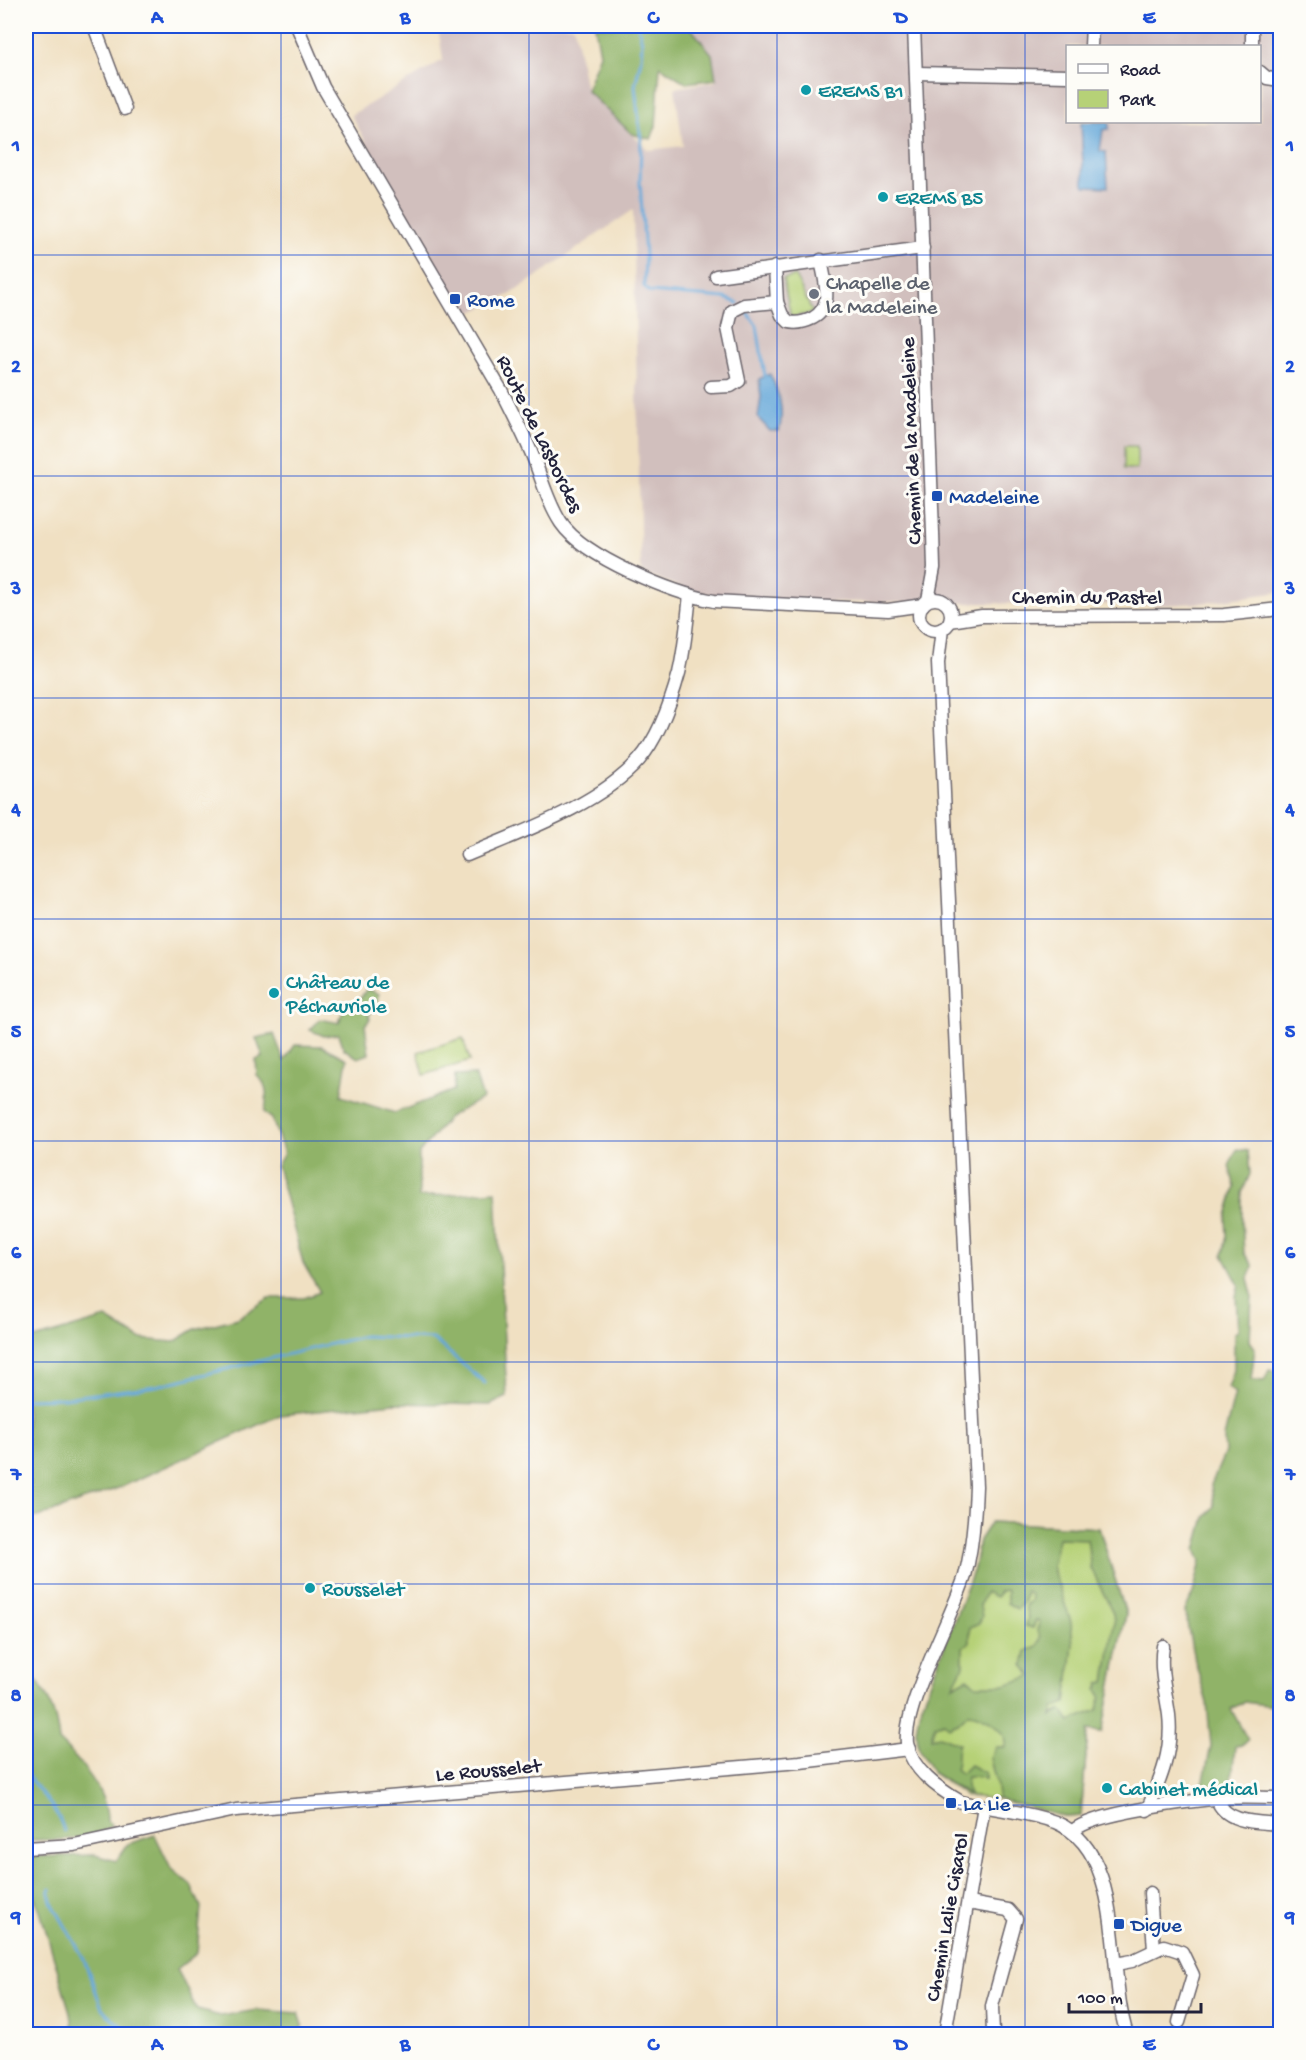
<svg xmlns="http://www.w3.org/2000/svg" width="1306" height="2060" font-family="'Gochi Hand',sans-serif">
  <rect width="100%" height="100%" fill="#fdfcf7"/>
  <filter id="ink" filterUnits="userSpaceOnUse"><feTurbulence type="fractalNoise" baseFrequency=".0167" numOctaves="2"/><feDisplacementMap in="SourceGraphic" scale="12" xChannelSelector="R" yChannelSelector="G"/><feConvolveMatrix kernelMatrix="1 2 1 2 8 2 1 2 1" color-interpolation-filters="sRGB"/></filter>
  <filter id="wash" filterUnits="userSpaceOnUse"><feTurbulence type="fractalNoise" baseFrequency=".008" numOctaves="4" result="noise"/><feDisplacementMap in="SourceGraphic" scale="24" xChannelSelector="R" yChannelSelector="G"/><feGaussianBlur stdDeviation="1.35" result="paint"/><feColorMatrix in="noise" values="0 0 0 0 0 0 0 0 0 0 0 0 0 0 0 0 0 1.4 0 .05"/><feComposite in="paint" operator="in"/></filter>
  <g filter="url(#wash)">
    <rect width="100%" height="100%" fill="#f0e0c2"/>
    <path fill="#d1bfbd" fill-rule="evenodd" d="M 438,26 L 574,26 L 586,90 L 648,150 L 683,146 L 675,88 L 714,82 L 716,80 L 712,54 L 689,26 L 1280,26 L 1280,592 L 1202,603 L 1165,605 L 767,601 L 717,596 L 683,588 L 641,572 L 633,210 L 511,294 L 462,317 L 351,115 L 443,60 ZM 1068,46 L 1260,46 L 1260,122 L 1068,122 Z"/>
    <g fill="#b6d177" stroke="#6c7a59" stroke-width="1.5">
      <polygon points="795,276 813,313 791,317 783,279"/>
      <rect x="1124" y="446" width="13" height="23"/>
      <polygon points="463,1038 470,1061 424,1075 418,1052"/>
      <polygon points="991,1522 1099,1528 1126,1614 1102,1732 1088,1730 1081,1816 1065,1817 998,1799 966,1796 933,1773 918,1746 919,1713 974,1569 979,1540"/>
    </g>
    <g fill="#90b368" stroke="#596a52" stroke-width="1.5" fill-rule="evenodd">
      <polygon points="595,26 689,26 712,54 716,79 686,83 660,66 656,126 651,139 632,134 586,90 600,54"/>
      <polygon points="367,989 379,994 378,1005 369,1015 370,1019 365,1025 369,1054 358,1058 344,1049 339,1034 324,1036 310,1030 320,1019 339,1023 344,1007 355,1004"/>
      <path d="M 274,1034 L 284,1061 L 295,1045 L 322,1046 L 347,1059 L 341,1096 L 395,1113 L 454,1090 L 455,1076 L 475,1075 L 483,1098 L 450,1116 L 419,1153 L 419,1197 L 496,1191 L 507,1397 L 490,1405 L 394,1403 L 280,1415 L 121,1487 L 38,1517 L 26,1518 L 26,1339 L 31,1340 L 106,1318 L 140,1339 L 174,1342 L 195,1329 L 238,1318 L 269,1298 L 304,1298 L 320,1292 L 303,1263 L 277,1166 L 284,1153 L 272,1119 L 264,1112 C 268,1100 268,1084 257,1075 L 256,1060 L 263,1057 L 256,1038 Z"/>
      <polygon points="1237,1149 1248,1151 1250,1174 1242,1193 1242,1221 1244,1253 1253,1266 1248,1278 1252,1294 1250,1341 1255,1348 1251,1380 1264,1381 1269,1370 1280,1372 1280,1707 1244,1702 1231,1709 1248,1740 1243,1745 1235,1746 1231,1790 1186,1800 1204,1780 1211,1746 1207,1703 1192,1650 1185,1611 1193,1593 1201,1561 1196,1550 1205,1517 1214,1506 1211,1485 1225,1452 1224,1437 1235,1393 1228,1388 1234,1370 1234,1334 1238,1330 1236,1296 1239,1285 1223,1255 1227,1235 1226,1219 1235,1187 1229,1166"/>
      <path d="M 991,1522 L 1099,1528 L 1126,1614 L 1102,1732 L 1088,1730 L 1081,1816 L 1065,1817 L 998,1799 C 998,1783 993,1774 990,1758 L 996,1747 L 1006,1747 C 1008,1728 984,1715 968,1713 L 958,1723 L 948,1727 L 944,1722 L 935,1725 L 931,1738 L 940,1736 L 959,1744 C 955,1753 959,1760 955,1769 L 961,1774 L 970,1765 L 985,1773 L 985,1780 L 980,1777 L 967,1777 L 966,1787 L 970,1796 L 933,1773 L 918,1746 L 916,1730 L 919,1713 L 974,1569 L 979,1540 ZM 1058,1538 L 1087,1539 L 1091,1568 L 1113,1613 L 1114,1623 L 1105,1682 L 1100,1683 L 1097,1690 L 1101,1696 L 1098,1710 L 1070,1721 L 1062,1710 L 1052,1716 L 1055,1707 L 1066,1703 L 1073,1645 L 1071,1622 L 1052,1567 ZM 1007,1590 L 1007,1603 L 1017,1609 L 1024,1601 L 1026,1591 L 1030,1593 L 1031,1600 L 1025,1606 L 1028,1617 L 1026,1626 L 1033,1628 L 1036,1620 L 1040,1621 L 1037,1630 L 1041,1638 L 1037,1646 L 1026,1651 L 1023,1665 L 1032,1676 L 1005,1685 L 976,1685 L 968,1678 L 953,1686 L 963,1666 L 963,1648 L 970,1642 L 970,1627 L 979,1623 L 982,1617 L 980,1605 L 986,1592 L 996,1597 L 1001,1591 Z"/>
      <path d="M 26,1667 C 45,1688 57,1713 59,1741 C 79,1760 108,1791 107,1821 L 112,1825 C 90,1843 53,1839 26,1840 Z"/>
      <polygon points="155,1835 171,1868 191,1885 201,1907 197,1953 177,1969 197,2010 221,2016 257,2010 299,2013 303,2025 297,2034 72,2034 72,2019 40,1911 34,1897 26,1888 26,1857 95,1855 116,1861 128,1844"/>
    </g>
    <g fill="#65a7d9" stroke="#44648a" stroke-width="1.5">
      <polygon points="1081,122 1109,122 1109,129 1103,130 1100,151 1106,152 1108,187 1084,186"/>
      <path d="M 770,374 C 779,393 785,410 779,431 L 770,431 L 758,418 L 761,397 L 759,379 Z"/>
    </g>
    <g fill="none" stroke-linecap="round" stroke-linejoin="round">
      <g stroke="#65a7d9" stroke-width="3">
        <polyline points="638,26 642,42 641,59 635,86 641,140 640,182 645,255 644,286 649,292 725,298 738,303"/>
        <polyline points="745,309 757,326 765,376"/>
        <polyline points="26,1399 64,1398 156,1386 364,1336 433,1339 485,1383"/>
        <path d="M 26,1773 C 39,1793 58,1808 64,1831"/>
        <polyline points="51,1889 49,1893 51,1901 83,1957 102,2008 112,2019 133,2034"/>
      </g>
    </g>
  </g>
  <g filter="url(#ink)">
    <g fill="none" stroke-linecap="round" stroke-linejoin="round">
      <g stroke="#6a646a" stroke-width="15">
        <g id="minor">
          <polyline points="94,26 125,109"/>
          <path d="M 297,26 L 323,87 L 501,390 C 511,410 522,431 531,452 C 541,475 547,502 561,523 C 585,558 673,593 714,601 L 888,610 L 923,605"/>
          <polyline points="914,26 933,533 934,568 928,600"/>
          <polyline points="1091,46 1092,26"/>
          <polyline points="1252,46 1252,26"/>
          <polyline points="1260,72 1267,78 1280,80"/>
          <polyline points="916,73 1068,76"/>
          <path d="M 775,267 L 777,302 L 782,315 L 789,322 C 798,324 805,322 813,318 C 835,306 824,279 821,260"/>
          <polyline points="716,276 923,248"/>
          <polyline points="711,387 731,386 739,381 728,328 732,311 744,305 777,302"/>
          <circle cx="935" cy="615" r="16"/>
          <polyline points="950,621 982,616 1224,615 1280,609"/>
          <path d="M 942,629 L 938,663 L 976,1486 C 975,1516 973,1546 965,1576 C 952,1617 903,1706 907,1743 C 911,1770 939,1789 961,1802 C 992,1809 1025,1811 1055,1822 C 1127,1851 1106,1973 1127,2034"/>
          <path d="M 467,855 C 521,832 599,805 639,760 C 659,737 671,702 679,673 C 685,648 687,621 690,595"/>
          <path d="M 1217,1799 C 1225,1824 1259,1822 1280,1824"/>
          <path d="M 1147,1810 C 1161,1779 1173,1750 1169,1715 C 1166,1692 1159,1670 1163,1646"/>
          <path d="M 1073,1831 C 1091,1813 1196,1800 1225,1798 C 1243,1797 1262,1798 1280,1798"/>
          <polyline points="26,1848 74,1845 236,1810 800,1762 909,1749"/>
          <polyline points="1150,1893 1154,1950"/>
          <polyline points="969,1903 1008,1910 1016,1919 992,2006 993,2034"/>
          <polyline points="1116,1964 1132,1961 1164,1946 1182,1952 1193,1975 1179,2022"/>
          <polyline points="945,2034 984,1806"/>
        </g>
      </g>
      <use href="#minor" stroke="#fff" stroke-width="12"/>
    </g>
  </g>
  <path fill="none" stroke="#1d4ed8" stroke-width="1.5" stroke-opacity="0.55" d="M 281,26 L 281,2034M 529,26 L 529,2034M 777,26 L 777,2034M 1025,26 L 1025,2034M 26,255 L 1280,255M 26,476 L 1280,476M 26,698 L 1280,698M 26,919 L 1280,919M 26,1141 L 1280,1141M 26,1362 L 1280,1362M 26,1584 L 1280,1584M 26,1805 L 1280,1805"/>
  <g fill="#0f9aa8" stroke="#fdfcf7" stroke-width="2">
    <circle cx="806" cy="90" r="6"/>
    <circle cx="883" cy="197" r="6"/>
    <circle cx="274" cy="993" r="6"/>
    <circle cx="310" cy="1588" r="6"/>
    <circle cx="1107" cy="1788" r="6"/>
  </g>
  <circle fill="#6b7280" stroke="#fdfcf7" stroke-width="2" cx="814" cy="294" r="6"/>
  <g fill="#1a4fb4" stroke="#fdfcf7" stroke-width="2">
    <rect x="449" y="293" width="12" height="12" rx="3"/>
    <rect x="931" y="490" width="12" height="12" rx="3"/>
    <rect x="945" y="1797" width="12" height="12" rx="3"/>
    <rect x="1113" y="1918" width="12" height="12" rx="3"/>
  </g>
  <g text-anchor="middle" stroke-width="6" stroke-linejoin="round" paint-order="stroke">
    <g font-size="21" fill="#0d838f" stroke="#fdfcf7" text-anchor="start">
      <text x="818" y="97">EREMS B1</text>
      <text x="895" y="204">EREMS B5</text>
      <text x="286" y="988">Château de<tspan x="286" dy="24">Péchauriole</tspan></text>
      <text x="322" y="1595">Rousselet</text>
      <text x="1119" y="1795">Cabinet médical</text>
    </g>
    <g font-size="21" fill="#5b616d" stroke="#fdfcf7" text-anchor="start">
      <text x="826" y="289">Chapelle de<tspan x="826" dy="24">la Madeleine</tspan></text>
    </g>
    <g font-size="21" fill="#164399" stroke="#fdfcf7" text-anchor="start">
      <text x="467" y="306">Rome</text>
      <text x="949" y="503">Madeleine</text>
      <text x="963" y="1810">La Lie</text>
      <text x="1131" y="1931">Digue</text>
    </g>
    <g font-size="21" fill="#22223b" stroke="#fdfcf7">
      <text transform="translate(541 433) rotate(64)" y="7">Route de Lasbordes</text>
      <text transform="translate(910 441) rotate(-92)" y="7">Chemin de la Madeleine</text>
      <text x="1087" y="603">Chemin du Pastel</text>
      <text transform="translate(488 1769) rotate(-5)" y="7">Le Rousselet</text>
      <text transform="translate(946 1917) rotate(-80)" y="7">Chemin Lalie Cisarol</text>
    </g>
  </g>
  <rect width="1306" height="2060" fill="none" stroke="#fdfcf7" stroke-width="66"/>
  <rect x="1066" y="45" width="195" height="78" fill="#fdfcf7" stroke="#a5a5ac" stroke-width="1.5"/>
  <rect x="1078" y="64" width="30" height="9" fill="#ffffff" stroke="#a5a5ac" stroke-width="1.5"/>
  <text x="1120" y="75" font-size="18" fill="#22223b">Road</text>
  <rect x="1078" y="90" width="30" height="18" fill="#b6d177" stroke="#a5a5ac" stroke-width="1.5"/>
  <text x="1120" y="105" font-size="18" fill="#22223b">Park</text>
  <path d="M1069 2003v9h132v-9" fill="none" stroke="#22223b" stroke-width="3"/>
  <text x="1078" y="2003" font-size="18" fill="#22223b" stroke="#fdfcf7" stroke-width="4.5" paint-order="stroke">100 m</text>
  <rect x="33" y="33" width="1240" height="1994" fill="none" stroke="#1d4ed8" stroke-width="2"/>
  <g font-size="20" text-anchor="middle" font-weight="bold" fill="#1d4ed8">
    <text x="157" y="23">A</text>
    <text x="405" y="23">B</text>
    <text x="653" y="23">C</text>
    <text x="901" y="23">D</text>
    <text x="1149" y="23">E</text>
    <text x="16" y="151">1</text>
    <text x="1290" y="151">1</text>
    <text x="16" y="372">2</text>
    <text x="1290" y="372">2</text>
    <text x="16" y="594">3</text>
    <text x="1290" y="594">3</text>
    <text x="16" y="815">4</text>
    <text x="1290" y="815">4</text>
    <text x="16" y="1037">5</text>
    <text x="1290" y="1037">5</text>
    <text x="16" y="1258">6</text>
    <text x="1290" y="1258">6</text>
    <text x="16" y="1480">7</text>
    <text x="1290" y="1480">7</text>
    <text x="16" y="1701">8</text>
    <text x="1290" y="1701">8</text>
    <text x="16" y="1923">9</text>
    <text x="1290" y="1923">9</text>
    <text x="157" y="2050">A</text>
    <text x="405" y="2050">B</text>
    <text x="653" y="2050">C</text>
    <text x="901" y="2050">D</text>
    <text x="1149" y="2050">E</text>
  </g>
</svg>
